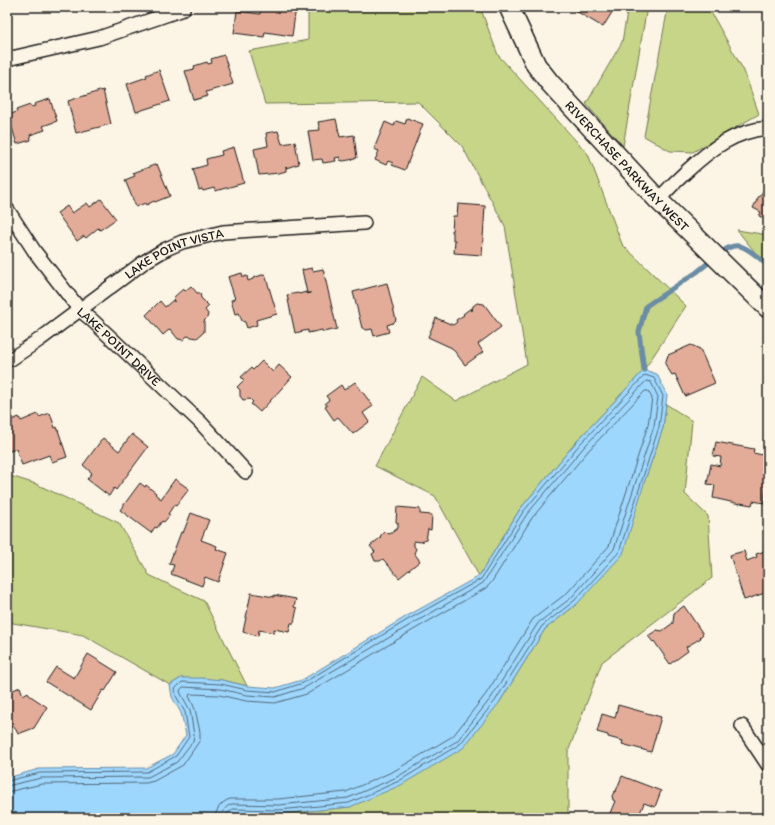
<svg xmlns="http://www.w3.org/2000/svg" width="775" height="825" font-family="Itim,sans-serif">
  <rect width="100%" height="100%" fill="#fcf5e5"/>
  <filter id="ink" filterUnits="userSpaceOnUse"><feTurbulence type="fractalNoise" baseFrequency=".025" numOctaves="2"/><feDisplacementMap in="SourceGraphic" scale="8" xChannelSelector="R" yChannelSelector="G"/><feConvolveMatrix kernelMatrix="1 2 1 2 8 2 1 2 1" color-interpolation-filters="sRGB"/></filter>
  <g filter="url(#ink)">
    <g fill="#c7d589" stroke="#727852">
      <polygon points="308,7 480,7 498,55 588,154 622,244 686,306 644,370 577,441 520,509 479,576 435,496 375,466 422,377 456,401 527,364 505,226 462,146 418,102 265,104 249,51 308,40"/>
      <polygon points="628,7 647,7 623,146 586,104 622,42"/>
      <polygon points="668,7 708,7 744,71 759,114 693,152 670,151 644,136"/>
      <polygon points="737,230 768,235 768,268"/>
      <polygon points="666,404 692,421 685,494 708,516 712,578 602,662 568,752 568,818 229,818 233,813 279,814 350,807 499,703 545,629 577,604 645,480 663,428"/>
      <polygon points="7,475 36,484 119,523 149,575 204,601 247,686 222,680 181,678 170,685 83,635 7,622"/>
    </g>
    <polygon fill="#9ed7fe" stroke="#6a8ca4" points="644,370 657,374 667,395 663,428 645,480 623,554 577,604 545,629 499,703 463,748 401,785 350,807 279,814 233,813 229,818 7,818 7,778 39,769 146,768 173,754 186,735 181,713 172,697 170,685 181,678 202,678 222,680 247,686 275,688 302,680 407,616 479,576 520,509 577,441"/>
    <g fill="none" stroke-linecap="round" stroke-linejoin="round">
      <g stroke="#506776" stroke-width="1">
        <polyline points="7,781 40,773 147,772 176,756 189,737 185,712 176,696 175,689 182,682 221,684 247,690 275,692 303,683 409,619 481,579 523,512 580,444 645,375 654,378 663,396 659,427 619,552 574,601 542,626 495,701 460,744 399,781 349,803 279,810 233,809 227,814 226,818"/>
        <path d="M 7,786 L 41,778 L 148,777 L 177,762 L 193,741 L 194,735 L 190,710 L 181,694 L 180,690 L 183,687 L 220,689 L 247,695 L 275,697 L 304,688 L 412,624 L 483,583 L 527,514 L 584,447 L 646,381 L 651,382 L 658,397 L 654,426 L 614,549 L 571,598 L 538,623 L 491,698 L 457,741 L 397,777 L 348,798 L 279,805 L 232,804 C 226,806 222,811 221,818"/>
        <path d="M 7,792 L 42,784 L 146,783 L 154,781 L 183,765 L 200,740 L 200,732 L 195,709 L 189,696 L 190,694 L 219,695 L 246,701 L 275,703 L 307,694 L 415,629 L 486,588 L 491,583 L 532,518 L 588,451 L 645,391 L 648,391 L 652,398 L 648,425 L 609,546 L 567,593 L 533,619 L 486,694 L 453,736 L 394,771 L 346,792 L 278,799 L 230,799 C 221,802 216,809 215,818"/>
      </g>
      <g stroke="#6a8ca4" stroke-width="5">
        <path d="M 719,254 C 739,237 747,249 764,262 L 768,262"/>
        <polyline points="644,370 639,332 646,306 697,272 713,259"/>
      </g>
    </g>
    <g fill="#e3ac99" stroke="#1c1c1c">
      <polygon points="260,7 296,7 292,36 265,32 264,37 234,33 237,11 260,14 261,8"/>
      <polygon points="569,7 611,7 614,9 603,27"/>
      <polygon points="224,55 233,84 206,92 208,96 194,100 185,71 195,69 194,66 207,62 208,64 212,63 211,59"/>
      <polygon points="159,70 170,101 136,112 127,84 147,77 146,75"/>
      <polygon points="103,90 111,124 76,133 68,101"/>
      <polygon points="50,99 57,121 43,126 45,130 30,135 31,140 17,144 8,115 17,112 16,110 30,105 31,107 35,106 34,104"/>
      <polygon points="407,118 423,124 405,170 392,165 393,163 388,161 386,165 375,160 379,151 374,149 385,122 394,126 396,121 405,124"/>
      <polygon points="336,119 340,137 354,135 357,158 355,158 355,159 343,161 340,160 340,157 335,158 336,161 323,163 322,159 313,160 308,131 320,130 318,122"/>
      <polygon points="278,131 282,144 295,142 299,164 286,168 286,167 286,171 279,173 259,175 254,149 268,146 266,133"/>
      <polygon points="234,147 244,183 215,191 214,188 203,191 202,189 199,190 193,169 207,165 206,159 222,155 221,151"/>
      <polygon points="157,164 170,196 155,202 154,201 146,205 145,203 136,207 125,180 135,176 133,173"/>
      <polygon points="768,184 768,220 759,216 761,212 753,208 759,196 760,196 764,189 766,190"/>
      <polygon points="101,199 116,219 100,230 98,228 86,238 84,236 77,241 57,213 67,206 72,213 87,203 90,207"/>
      <polygon points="458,204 485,206 482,255 454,253 455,240 453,240 453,232 452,232 453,216 457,216"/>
      <polygon points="312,268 313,271 323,269 337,329 323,332 322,330 308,333 308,330 295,333 287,295 298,293 299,294 306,292 306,294 311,293 307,293 302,270"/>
      <polygon points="242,273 243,277 247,276 248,281 253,279 253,278 265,274 277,314 256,320 257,325 247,328 245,322 242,321 239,313 235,314 231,300 235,299 228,277"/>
      <polygon points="387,283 396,320 393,323 387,325 389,332 374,336 372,329 367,330 362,328 353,292"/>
      <polygon points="191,286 197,293 200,293 201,298 209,306 205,310 208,314 207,318 204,321 204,332 197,338 187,336 183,340 178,339 170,329 163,335 146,315 160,301 165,307 173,300 174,302 175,300 173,298 183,289 185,291"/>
      <polygon points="477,303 484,304 501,327 478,344 483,352 465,365 452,348 428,337 436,318 453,325 457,322 456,320 464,315 463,314 471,308 472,311 473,306"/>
      <polygon points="691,345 700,349 715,383 685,396 675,374 672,375 665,364 668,355"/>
      <polygon points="262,361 273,372 279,365 292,377 260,412 251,404 253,402 250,399 243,400 240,396 240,390 237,387 244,380 241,377 251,368 253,370"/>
      <polygon points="355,382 373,406 363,413 369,422 353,434 338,417 334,420 325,407 327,406 325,403 329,400 326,396 341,385 344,390"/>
      <polygon points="50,413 55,428 57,427 67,457 52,462 49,455 22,465 16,449 7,452 7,429 9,428 7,422 19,417 21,421 38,414 39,417"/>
      <polygon points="132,434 148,447 116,490 114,488 109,496 87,479 92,473 83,465 103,438 119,451"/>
      <polygon points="716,442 754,449 753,453 768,456 768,477 766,477 764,503 753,501 752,505 740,503 740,504 713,498 715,485 707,484 711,464 720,466 721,457 713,456"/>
      <polygon points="175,479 189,489 176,506 174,505 168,514 170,515 164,522 162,521 157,528 155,527 151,533 120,510 140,483 145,487 146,485 156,493 155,494 161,499"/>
      <polygon points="397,507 420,509 420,514 432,515 431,530 428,529 426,540 421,542 414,541 414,546 416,549 414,553 420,561 399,578 383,559 380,561 375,561 372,554 375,552 370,546 380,538 381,535 384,532 390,534 398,528 398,523 396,522"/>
      <polygon points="191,513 209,520 201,540 217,546 216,549 228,553 218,582 205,577 202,586 171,574 174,565 169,564 181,532 183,533"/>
      <polygon points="768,550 768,592 744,600 730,555 744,551 747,561 757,557 756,554"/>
      <polygon points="251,593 274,597 274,595 296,599 294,607 297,608 294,623 291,623 289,632 274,629 274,633 259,630 258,636 243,632"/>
      <polygon points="684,606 703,634 700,637 701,638 686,647 688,651 670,664 654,641 653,642 648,636 657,630 662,631 673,623 674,613"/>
      <polygon points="88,654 117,672 105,691 103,690 91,710 46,682 56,667 74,678"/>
      <polygon points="20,687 23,695 28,692 29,695 47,707 34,728 18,734 14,726 7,729 7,690 11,689 11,691"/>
      <polygon points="618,705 661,717 651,752 622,744 623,741 608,737 608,735 597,732 602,714 615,718"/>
      <polygon points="622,776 661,791 655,807 644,803 638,818 635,817 634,818 608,818 615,801 613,800 612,796 614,792 616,791"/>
    </g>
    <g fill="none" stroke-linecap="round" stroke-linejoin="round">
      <g stroke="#1c1c1c" stroke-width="16">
        <g id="street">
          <polyline points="7,59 99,38 183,9"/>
          <path d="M 658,200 C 667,190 677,180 687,171 C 711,149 734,131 768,128"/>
          <path id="s1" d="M 7,209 L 35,252 L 80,310 L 93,321 L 200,422 L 246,472"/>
          <path id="s2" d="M 11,359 L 39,340 L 144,262 L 166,249 L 182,242 L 223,232 L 364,223"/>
          <polyline points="742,726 768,765"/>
        </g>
      </g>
      <g stroke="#1c1c1c" stroke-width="22">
        <g id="secondary">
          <path id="s3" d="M 509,7 L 536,65 L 550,83 L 658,200 L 768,308"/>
        </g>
      </g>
      <use href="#street" stroke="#fcf5e5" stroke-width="13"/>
      <use href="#secondary" stroke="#fcf5e5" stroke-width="19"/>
    </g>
  </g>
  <g text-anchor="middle" stroke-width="3" stroke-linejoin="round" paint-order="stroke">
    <g font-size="13" fill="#1c1c1c" stroke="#fcf5e5">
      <text dy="5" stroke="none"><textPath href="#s3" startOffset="200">RIVERCHASE PARKWAY WEST</textPath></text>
      <text dy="5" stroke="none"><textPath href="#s2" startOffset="196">LAKE POINT VISTA</textPath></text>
      <text dy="5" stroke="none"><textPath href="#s1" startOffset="178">LAKE POINT DRIVE</textPath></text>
    </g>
  </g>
  <rect width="775" height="825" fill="none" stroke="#fcf5e5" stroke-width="24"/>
  <rect x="12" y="12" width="751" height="801" fill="none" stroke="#1c1c1c" stroke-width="1.5" filter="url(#ink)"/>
</svg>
